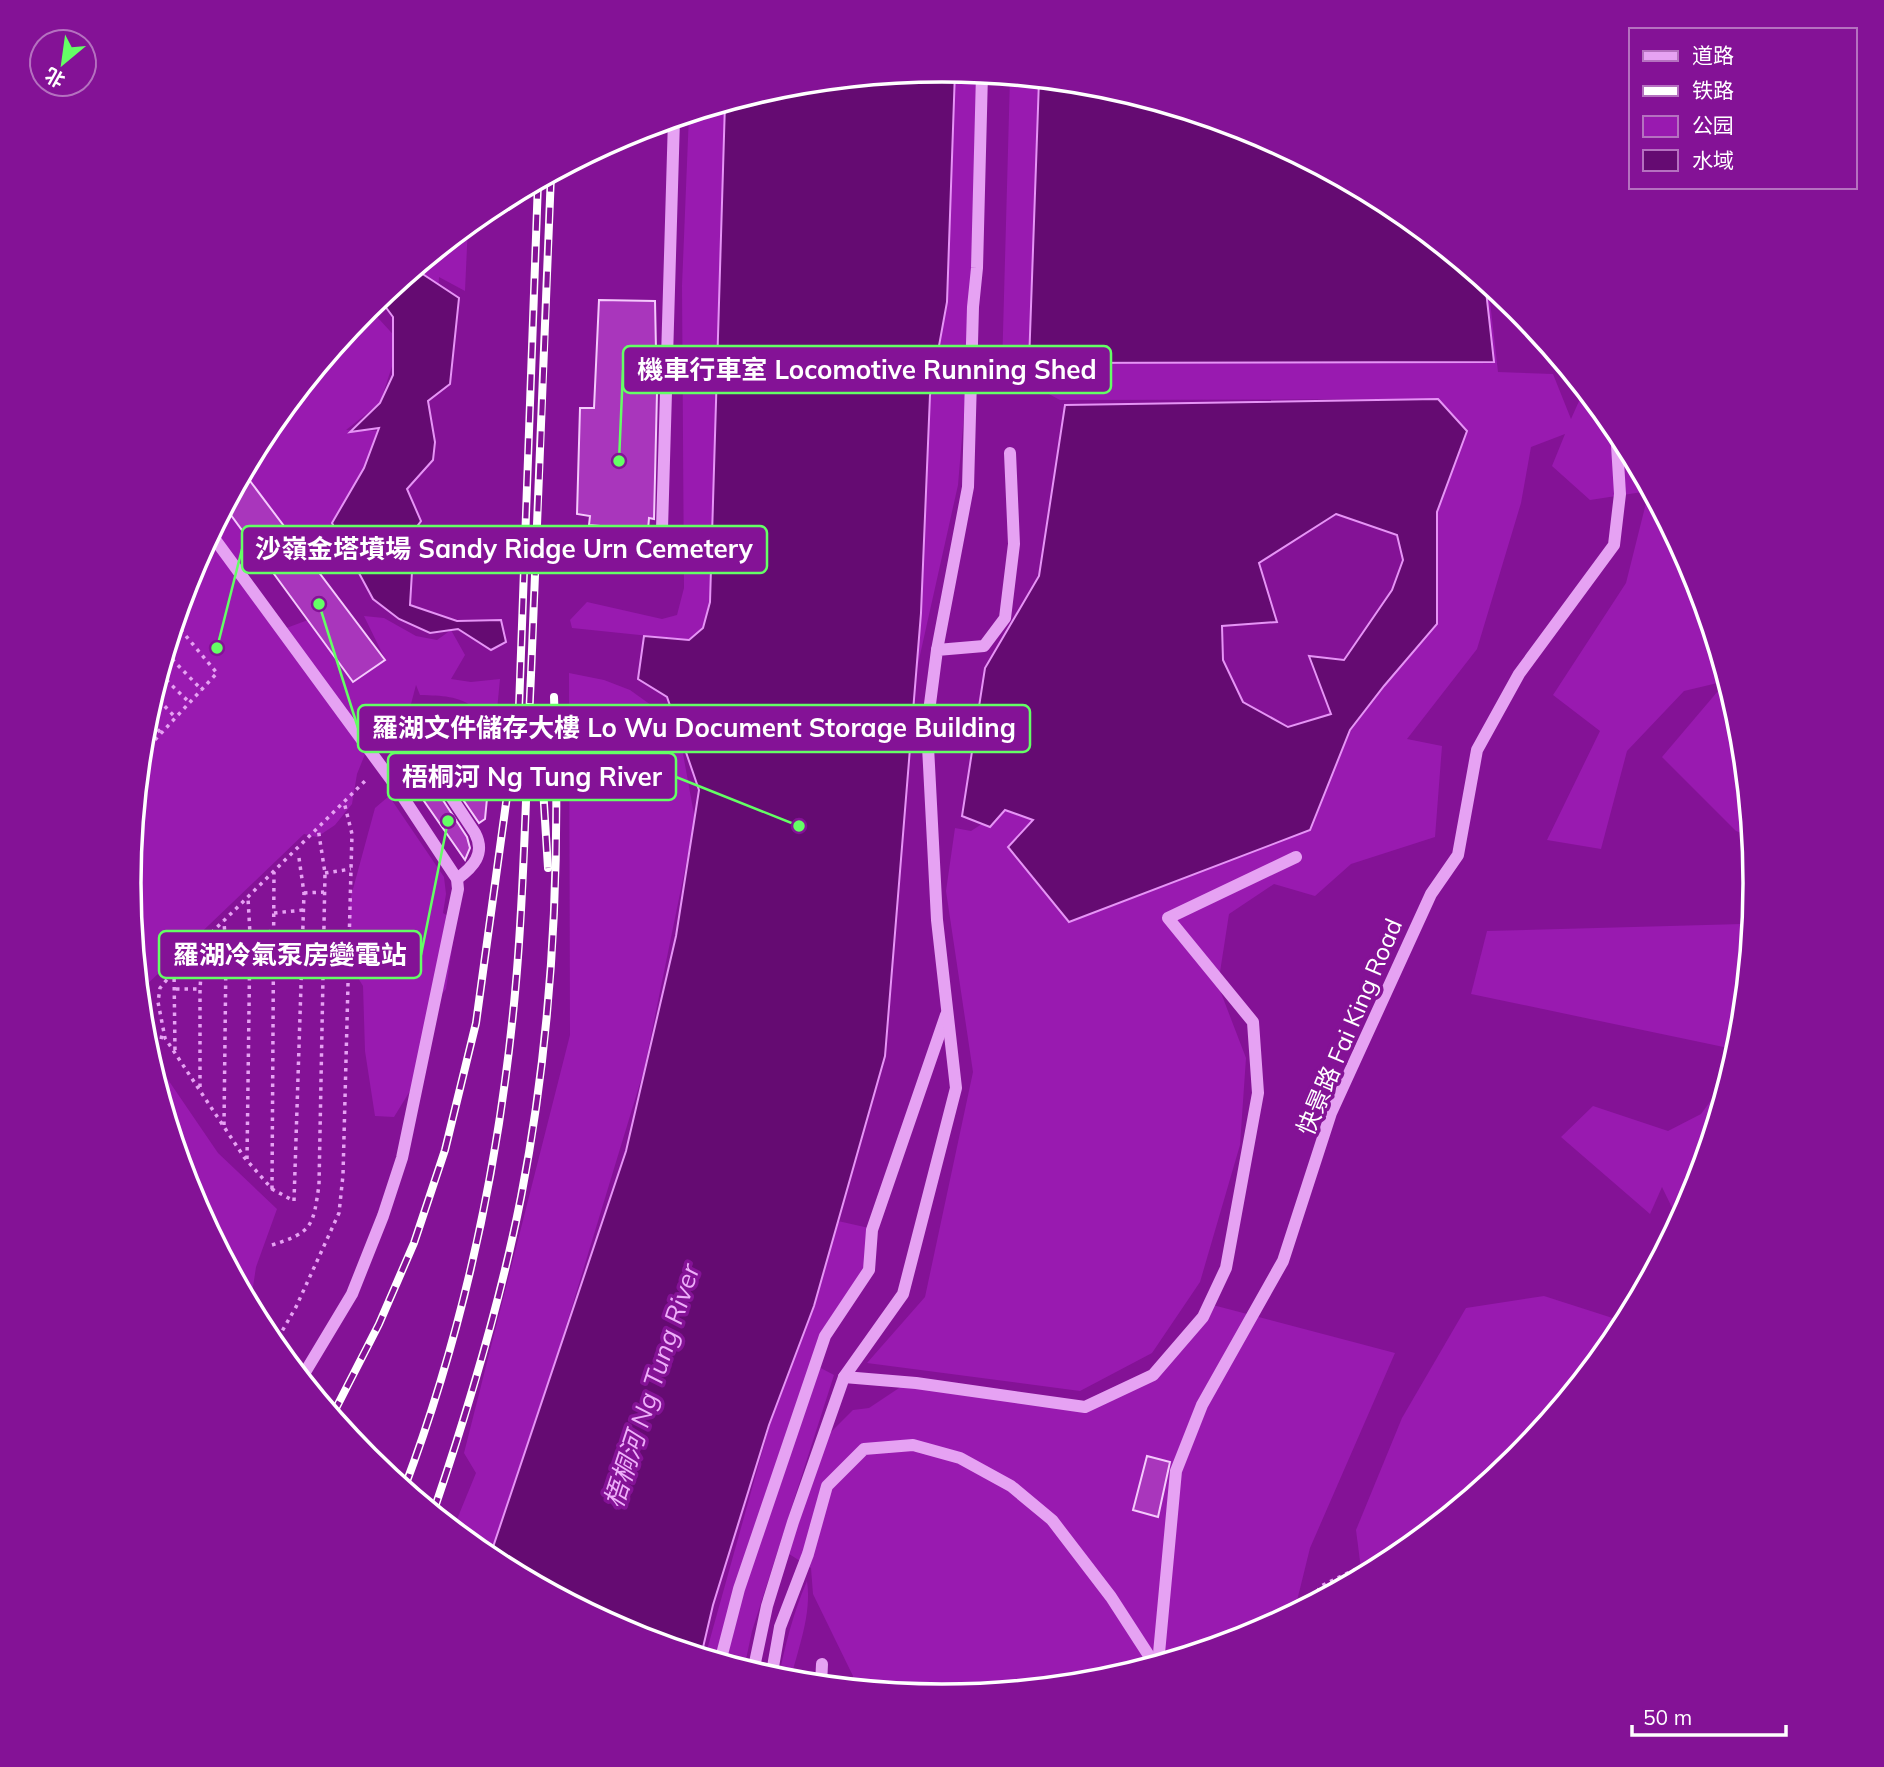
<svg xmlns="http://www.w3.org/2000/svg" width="1884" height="1767" font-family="Mulish,'Noto Sans SC',sans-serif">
  <rect width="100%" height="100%" fill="#841296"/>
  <g fill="#991ab0">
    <polygon points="955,71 984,74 973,307 958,485 916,673 930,395 947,301"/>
    <polygon points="1010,77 1101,86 1254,132 1394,207 1488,284 1498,372 1553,374 1571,419 1584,390 1619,432 1694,573 1726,681 1684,691 1627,751 1601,849 1547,840 1600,731 1553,695 1626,583 1649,491 1590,500 1552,466 1565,434 1531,447 1521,503 1477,649 1407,739 1442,746 1435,837 1351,864 1315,896 1274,884 1229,914 1218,985 1246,1058 1240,1145 1200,1282 1152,1353 1080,1391 867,1363 925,1297 973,1072 946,891 955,828 971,831 1005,809 1033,820 1069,922 1310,830 1350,730 1384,686 1437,624 1438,399 1060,400 1002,369"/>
    <polygon points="725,103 710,597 703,628 688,640 572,628 570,620 587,602 662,619 677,615 684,588 682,286 689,114"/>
    <polygon points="468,225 465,291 439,277 436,337 393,287"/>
    <polygon points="368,307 400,342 380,403 346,430 384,431 335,527 331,554 300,548 245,475 241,478 266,431"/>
    <path d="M 225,507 L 246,536 L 241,569 L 281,630 L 308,620 L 353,681 L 385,659 L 364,616 L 384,618 L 416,636 L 437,640 L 451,630 L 465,655 L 451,679 L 471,682 L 500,679 L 497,710 L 478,728 L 476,709 C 458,695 442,696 420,695 L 416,685 L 411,704 L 392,724 L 376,727 L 357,774 L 352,804 L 335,825 L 317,837 L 304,834 L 139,992 L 129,883 L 144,724 L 191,572 Z"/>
    <polygon points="569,673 604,680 630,690 665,715 680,737 695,820 644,1070 560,1346 489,1559 453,1529 476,1473 464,1453 570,1035"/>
    <polygon points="1718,691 1731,695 1740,725 1751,836 1736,831 1662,757"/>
    <polygon points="389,796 444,877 446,894 443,913 456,921 446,989 432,1006 421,1073 394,1117 375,1116 365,1051 363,986 349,963 350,900 375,808"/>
    <polygon points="1742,924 1749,947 1738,1050 1471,994 1487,931"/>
    <polygon points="145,1046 218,1153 277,1209 256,1267 250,1307 190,1194"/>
    <polygon points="1718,1091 1725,1092 1693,1195 1679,1222 1662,1187 1650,1214 1561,1137 1593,1106 1668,1131 1701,1114"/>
    <polygon points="838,1221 869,1228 869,1270 815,1365 834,1375 752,1631 744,1669 705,1657 773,1413 817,1295"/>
    <polygon points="1544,1296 1625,1322 1618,1336 1517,1459 1394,1560 1362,1577 1356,1530 1402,1418 1466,1308"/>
    <polygon points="1209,1304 1395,1353 1310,1548 1294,1613 1253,1635 1100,1681 942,1697 852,1688 853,1676 813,1594 811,1568 786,1552 821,1442 853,1410 869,1408 908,1382 1092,1403 1160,1366"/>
    <path d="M 807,1581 C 812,1615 798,1648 790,1682 L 778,1680 C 785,1646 793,1613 807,1581 Z"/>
  </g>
  <g fill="#650b72" stroke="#e694f6" stroke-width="2" fill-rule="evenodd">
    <polygon points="942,70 955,71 947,302 930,395 921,613 885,1056 814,1306 769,1425 713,1605 701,1656 630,1635 489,1559 626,1151 676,936 699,790 667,697 638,679 644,636 689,640 703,628 710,602 725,103 784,86"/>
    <polygon points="1039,80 1101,86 1254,132 1394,207 1485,282 1494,362 1029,363"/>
    <polygon points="415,269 459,298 450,384 428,401 435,442 433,460 407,489 421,521 410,536 412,572 410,605 457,621 501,620 506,642 491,650 458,629 430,633 399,619 373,599 332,523 364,468 379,428 350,432 380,403 393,375 393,317 379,298"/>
    <path d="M 1438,399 L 1467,431 L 1437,512 L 1437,624 L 1384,686 L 1350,730 L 1310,830 L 1069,922 L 1008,847 L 1033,820 L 1005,810 L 990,827 L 962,816 L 985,668 L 1039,576 L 1065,405 ZM 1336,514 L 1397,535 L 1403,560 L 1392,590 L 1344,660 L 1309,656 L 1331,714 L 1288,727 L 1243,702 L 1223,660 L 1222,626 L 1277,622 L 1259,563 Z"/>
  </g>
  <g fill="#a936bc" stroke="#f5cafd" stroke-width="2">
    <polygon points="599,300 655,301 656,350 658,350 654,519 649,518 648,530 589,525 590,516 577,514 580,408 594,408"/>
    <polygon points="244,473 385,660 353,682 225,507"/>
    <polygon points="467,770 488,788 485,819 479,823 453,785"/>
    <polygon points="437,791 467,837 470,848 465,860 424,801"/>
    <polygon points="1147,1456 1170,1462 1158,1517 1133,1510"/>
  </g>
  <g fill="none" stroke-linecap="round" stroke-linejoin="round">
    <g stroke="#e6a2f3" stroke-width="3.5" stroke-dasharray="3.5 5" stroke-linecap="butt">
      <polyline points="166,653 202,690"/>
      <polyline points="160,674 190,703"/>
      <polyline points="153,694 176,718"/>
      <polyline points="146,717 162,734"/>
      <polyline points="143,732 153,742 217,673 175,623"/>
      <polyline points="299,858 304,893 294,1201 272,1189 244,1157 165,1038 158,1002 160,988 180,964 366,780"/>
      <polyline points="325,873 351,869"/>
      <polyline points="304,893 324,892"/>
      <polyline points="274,913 303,910"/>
      <polyline points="250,934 275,931"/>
      <polyline points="226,953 250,951"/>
      <polyline points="174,970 175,1051"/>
      <polyline points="200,974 225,972"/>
      <polyline points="176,989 200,989"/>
      <polyline points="143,1034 165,1038"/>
      <polyline points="200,1087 200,989 203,944"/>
      <polyline points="224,1125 226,953 224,921"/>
      <polyline points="247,1159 250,934 248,898"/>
      <polyline points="272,1189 274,872"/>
      <path d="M 272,1245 C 313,1232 313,1226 319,1185 L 325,873 L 318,828"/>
      <polyline points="274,1345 296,1307 339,1213 343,1175 351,869 352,834 344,802"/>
      <polyline points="1308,1606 1321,1586 1381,1557 1407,1549"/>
    </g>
    <g stroke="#e6a2f3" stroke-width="12">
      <polyline points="211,534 395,785 457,879 458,889 402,1158 383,1216 352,1294 301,1379"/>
      <polyline points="598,557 661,563 674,119"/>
      <polyline points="937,650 968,487 973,307 977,268 982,74"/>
      <path d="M 395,785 L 430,765 L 475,833 C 486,854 473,867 457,879"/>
      <polyline points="844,1377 916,1383 1085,1407 1153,1375 1203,1317 1226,1268 1258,1093 1253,1022 1168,918 1296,857"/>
      <polyline points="720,1662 739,1589 825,1336 869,1270 872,1230 946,1015"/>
      <polyline points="1158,1664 1176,1471 1202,1405 1283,1261 1331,1113 1431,894 1458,855 1477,750 1519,674 1614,545 1620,494 1616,429"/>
      <polyline points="753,1672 767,1606 793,1522 844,1377 903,1294 956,1088 937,920 927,727 937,650 984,646 1005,618 1014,544 1010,453"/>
      <polyline points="771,1678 780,1627 808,1554 827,1486 864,1449 913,1445 960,1458 1011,1486 1052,1520 1111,1597 1155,1665"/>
      <polyline points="821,1685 822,1664"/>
    </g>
    <g stroke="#fff" stroke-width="8">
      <g id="rail">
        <polyline points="538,708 548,868"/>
        <polyline points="332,1416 379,1324 414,1243 445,1150 476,1023 519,708 538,182"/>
        <path d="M 404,1489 C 465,1327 501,1155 516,982 C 525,880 526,777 531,675 C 538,508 545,341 551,174"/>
        <path d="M 433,1513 C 468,1410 500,1304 521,1197 C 553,1032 561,864 554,697"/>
      </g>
    </g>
    <use href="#rail" stroke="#841296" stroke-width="5" stroke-dasharray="16" stroke-linecap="butt"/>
  </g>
  <g text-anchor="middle" stroke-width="7" stroke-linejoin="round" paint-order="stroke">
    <g font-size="24" fill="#fff" stroke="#841296">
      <text transform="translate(1350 1027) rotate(-67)" y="8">快景路 Fai King Road</text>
    </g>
    <g font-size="26" font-style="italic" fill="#eeaffa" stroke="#841296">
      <text transform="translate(652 1386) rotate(-72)" y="9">梧桐河 Ng Tung River</text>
    </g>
  </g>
  <path d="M0 0H1884V1767H0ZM141 883a801 801 0 1 1 1602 0a801 801 0 1 1-1602 0Z" fill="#841296" fill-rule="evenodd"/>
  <path fill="none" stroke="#fff" stroke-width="3.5" d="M141 883a801 801 0 1 1 1602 0a801 801 0 1 1-1602 0Z"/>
  <path fill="none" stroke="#64ff65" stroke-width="2.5" d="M619 461L623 370M217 648L242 549M319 604L358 728M799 826L676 777M448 821L421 955"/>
  <g fill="#64ff65" stroke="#841296" stroke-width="2.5">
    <circle cx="619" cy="461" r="7"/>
    <circle cx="217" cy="648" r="7"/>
    <circle cx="319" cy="604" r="7"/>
    <circle cx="799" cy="826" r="7"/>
    <circle cx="448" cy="821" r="7"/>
  </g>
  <g fill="#841296" stroke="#64ff65" stroke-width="2.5">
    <rect x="623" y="346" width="488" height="47" rx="7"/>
    <rect x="242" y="526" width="525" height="47" rx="7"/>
    <rect x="358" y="705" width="672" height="47" rx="7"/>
    <rect x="388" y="753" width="288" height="47" rx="7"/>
    <rect x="159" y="931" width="262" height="47" rx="7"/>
  </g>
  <g font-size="26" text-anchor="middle" font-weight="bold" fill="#fff">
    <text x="867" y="379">機車行車室 Locomotive Running Shed</text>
    <text x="504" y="558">沙嶺金塔墳場 Sandy Ridge Urn Cemetery</text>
    <text x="694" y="737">羅湖文件儲存大樓 Lo Wu Document Storage Building</text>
    <text x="532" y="786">梧桐河 Ng Tung River</text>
    <text x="290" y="964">羅湖冷氣泵房變電站</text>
  </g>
  <rect x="1629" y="28" width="228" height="161" fill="#841296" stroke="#b571c0" stroke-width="2"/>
  <rect x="1643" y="51" width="35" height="10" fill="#e6a2f3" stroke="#b571c0" stroke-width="2"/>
  <text x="1692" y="63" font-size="21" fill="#ffffff">道路</text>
  <rect x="1643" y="86" width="35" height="10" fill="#ffffff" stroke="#b571c0" stroke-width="2"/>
  <text x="1692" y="98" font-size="21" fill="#ffffff">铁路</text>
  <rect x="1643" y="116" width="35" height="21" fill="#991ab0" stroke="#b571c0" stroke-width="2"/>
  <text x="1692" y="133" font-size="21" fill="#ffffff">公园</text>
  <rect x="1643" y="150" width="35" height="21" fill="#650b72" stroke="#b571c0" stroke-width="2"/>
  <text x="1692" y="168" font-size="21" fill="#ffffff">水域</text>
  <g transform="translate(63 63) rotate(209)"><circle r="33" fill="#841296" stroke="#b571c0" stroke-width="2"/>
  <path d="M0-5L12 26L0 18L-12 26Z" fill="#64ff65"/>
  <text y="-10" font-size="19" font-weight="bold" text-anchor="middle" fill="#ffffff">北</text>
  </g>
  <path d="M1632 1725v10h154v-10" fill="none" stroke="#ffffff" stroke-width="3.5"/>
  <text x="1643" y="1725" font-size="21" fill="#ffffff" stroke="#841296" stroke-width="5" paint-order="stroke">50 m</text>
</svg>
